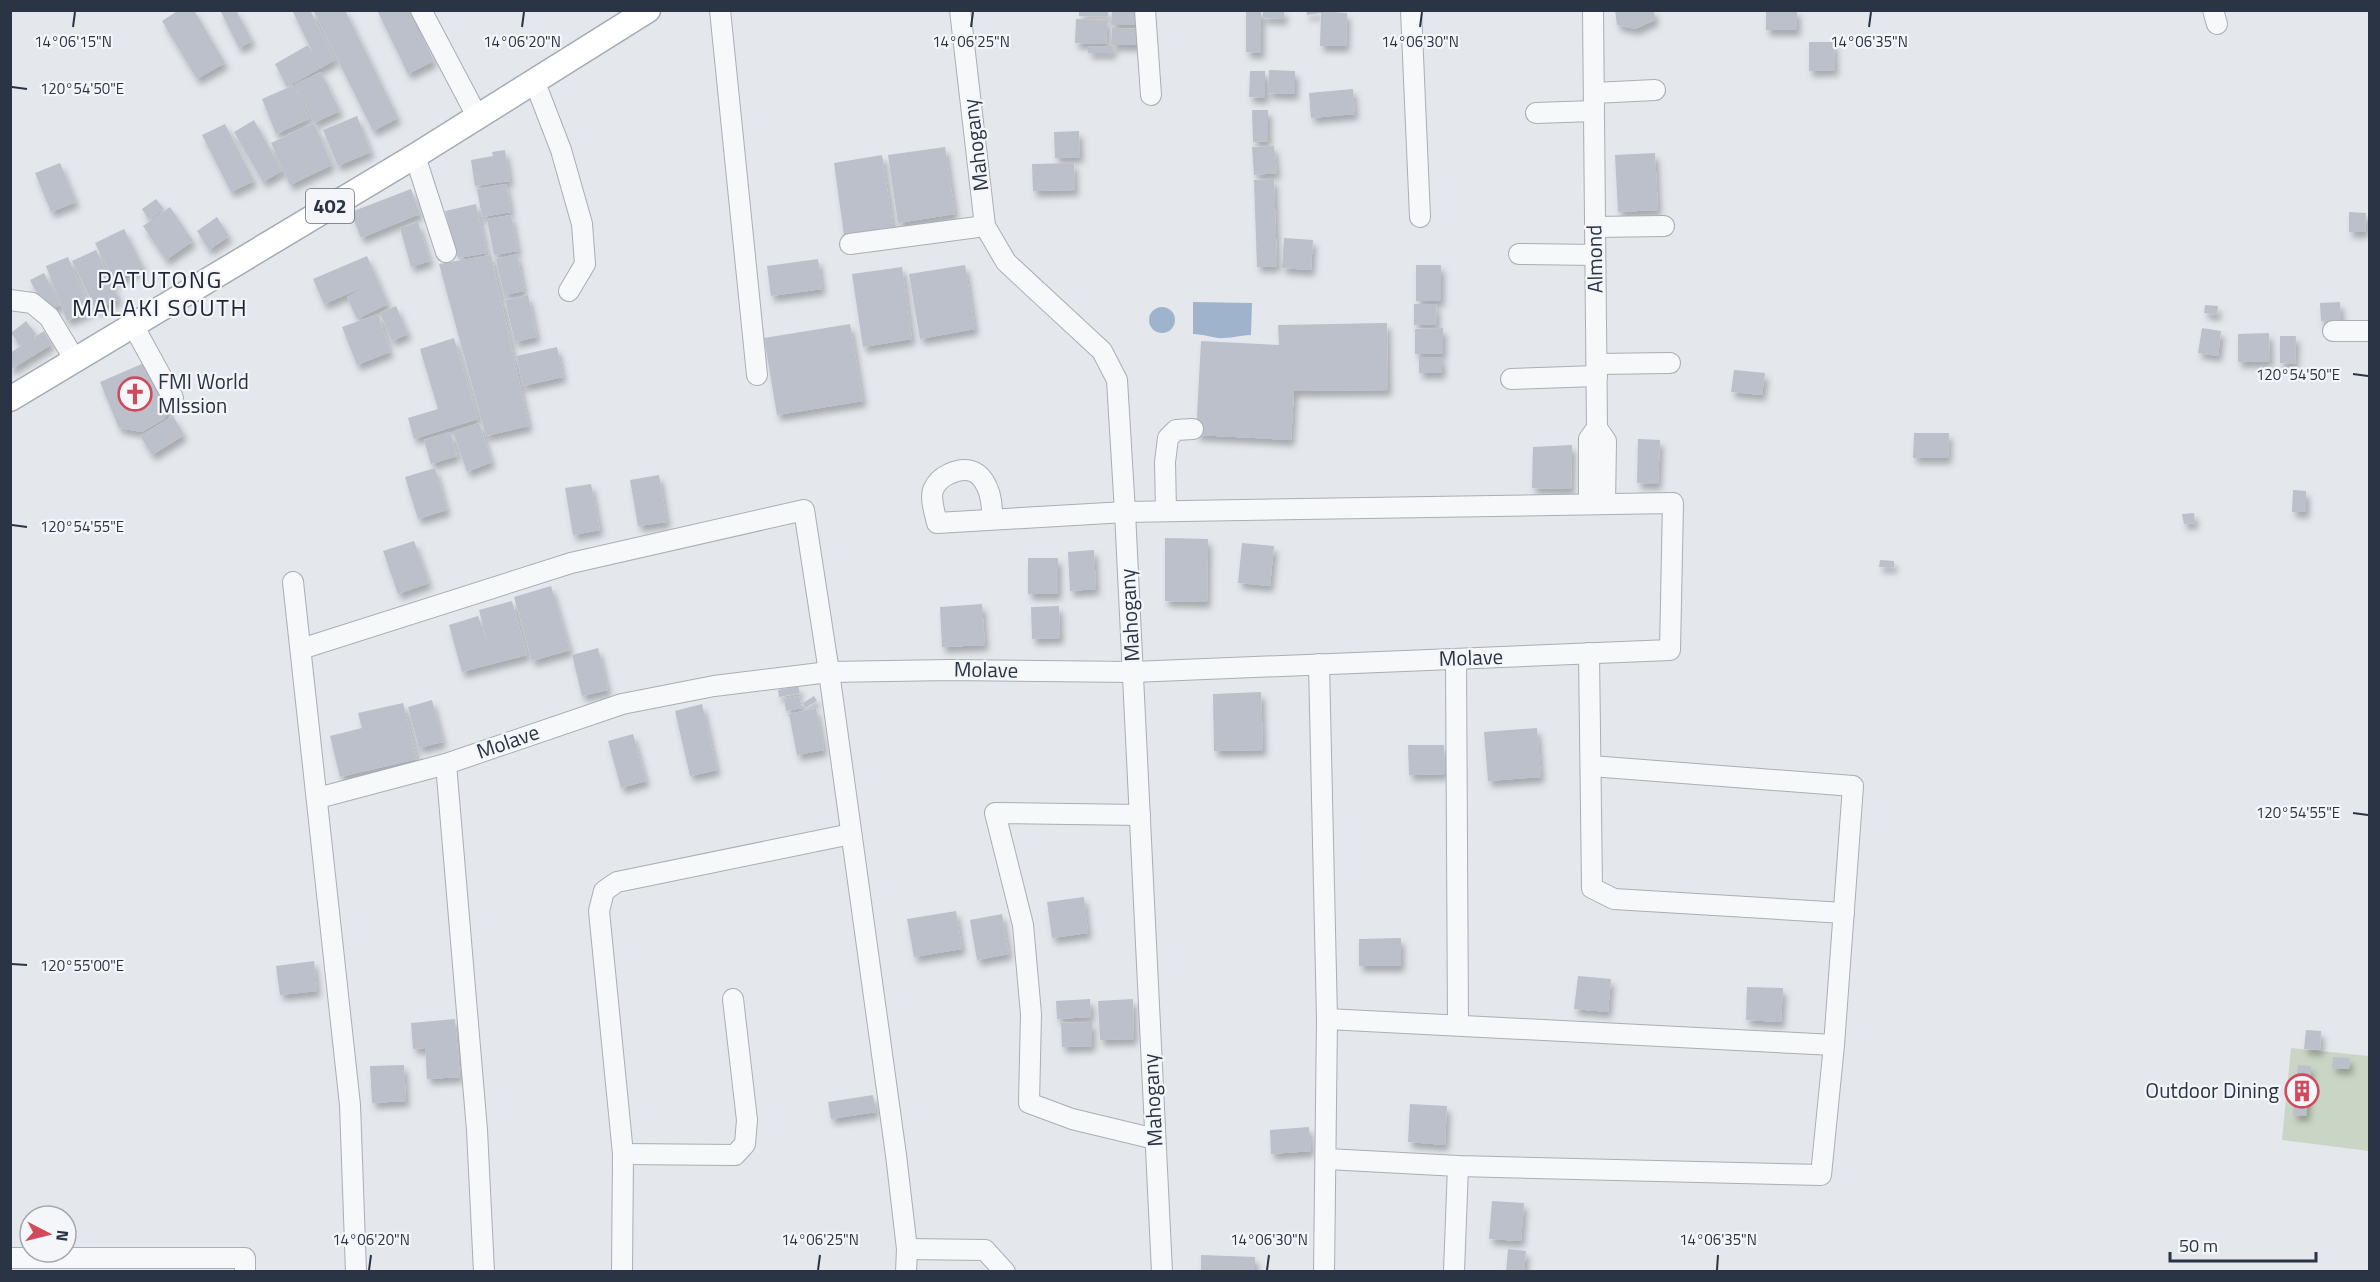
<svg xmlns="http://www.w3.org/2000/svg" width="2380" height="1282" font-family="'Titillium Web',sans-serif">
  <defs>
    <filter id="shadow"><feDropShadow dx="3.5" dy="6" stdDeviation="3" flood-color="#0004"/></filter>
  </defs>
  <rect width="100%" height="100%" fill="#e4e7ec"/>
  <polygon fill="#c9d6c5" points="2291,1048 2369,1056 2368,1107 2370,1107 2369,1151 2282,1140"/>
  <g fill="#9fb4cc">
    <path d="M 1193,302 L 1252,303 L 1251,335 C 1241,335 1234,338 1224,338 C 1215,339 1204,334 1193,334 Z"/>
    <circle cx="1162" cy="320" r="13"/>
  </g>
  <g fill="#bbc0ca" filter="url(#shadow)">
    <polygon points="179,10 194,10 225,63 197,79 162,21"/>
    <polygon points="220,10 236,10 252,41 239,48"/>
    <polygon points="292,10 310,10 335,60 287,87 275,64 308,45 314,55"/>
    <polygon points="313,10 345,10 398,118 373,131"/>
    <polygon points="377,10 410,10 434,61 408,74"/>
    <rect x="1079" y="10" width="29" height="6"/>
    <polygon points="1112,10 1143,10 1143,25 1111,25"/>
    <polygon points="1246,10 1261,10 1261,53 1246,52"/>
    <polygon points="1263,10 1284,10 1284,19 1263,18"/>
    <polygon points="1306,10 1347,13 1346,46 1320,46 1321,13 1307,15"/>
    <polygon points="1615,10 1654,10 1655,20 1635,29 1617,25"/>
    <rect x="1766" y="10" width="31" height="20"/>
    <polygon points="1076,19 1107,20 1106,44 1075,43"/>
    <polygon points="1112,28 1145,29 1144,45 1111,45"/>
    <polygon points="1809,42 1834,42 1835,70 1809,71"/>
    <rect x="1088" y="46" width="25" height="7"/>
    <polygon points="1269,70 1295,71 1295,94 1268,93"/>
    <polygon points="1250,71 1265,71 1265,98 1249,97"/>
    <polygon points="321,72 340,111 314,123 295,84"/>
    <polygon points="294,85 309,119 276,134 262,99"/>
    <polygon points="1353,89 1355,114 1311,118 1309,93"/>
    <polygon points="1252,110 1268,110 1268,141 1253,142"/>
    <polygon points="357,116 371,152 338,166 323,130"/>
    <polygon points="254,120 282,171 263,182 234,132"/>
    <polygon points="314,123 332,165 290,185 271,143"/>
    <polygon points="225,124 254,181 231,192 202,135"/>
    <polygon points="1079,131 1080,157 1055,158 1054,132"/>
    <polygon points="1274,146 1277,173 1254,175 1252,147"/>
    <polygon points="945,147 955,214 898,223 888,155"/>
    <polygon points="505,150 510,181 475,186 471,160 493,156 492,152"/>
    <polygon points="1655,153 1658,210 1618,212 1615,155"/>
    <polygon points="882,155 893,228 844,235 834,163"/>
    <polygon points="60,163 76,202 51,212 35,173"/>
    <polygon points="1074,163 1075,190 1033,191 1032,164"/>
    <polygon points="1274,179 1277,266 1257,267 1254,180"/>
    <polygon points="506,184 511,212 482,217 477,189"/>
    <polygon points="411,189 420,214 361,238 351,212"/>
    <polygon points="156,199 164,209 149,220 142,209"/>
    <polygon points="476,204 487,253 458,258 445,211"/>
    <polygon points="170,207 193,241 166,260 143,226"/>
    <polygon points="2349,212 2366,213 2365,232 2349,232"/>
    <polygon points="511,215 518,251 494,255 487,219"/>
    <polygon points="217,217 229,236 209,250 197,231"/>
    <polygon points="418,222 430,261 411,267 400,228"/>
    <polygon points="124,229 143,267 114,282 95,243"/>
    <polygon points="1284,238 1313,240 1311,270 1282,268"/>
    <polygon points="96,250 119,299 96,310 72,261"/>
    <polygon points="517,254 524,291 504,295 496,259"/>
    <polygon points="491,255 529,426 486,436 439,264"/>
    <polygon points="367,256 388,304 357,319 347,297 371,284 324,304 313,279"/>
    <polygon points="68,257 90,311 67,321 46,266"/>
    <polygon points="818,259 822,289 771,296 767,266"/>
    <polygon points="965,265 975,329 920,339 909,274"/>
    <rect x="1416" y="265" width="25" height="36"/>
    <polygon points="902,267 912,339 863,347 852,274"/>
    <polygon points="44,273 60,305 46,311 30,280"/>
    <polygon points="528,295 537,337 515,342 505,300"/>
    <polygon points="2340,302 2341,320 2321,321 2320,303"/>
    <polygon points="1414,304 1436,304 1437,324 1414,325"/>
    <polygon points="2205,305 2218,306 2217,315 2204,313"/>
    <polygon points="396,306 408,334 392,341 380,313"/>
    <polygon points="378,314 390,352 357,365 342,327"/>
    <polygon points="26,321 36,334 20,346 11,333"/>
    <polygon points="1387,323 1388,390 1294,391 1291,440 1196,435 1201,341 1279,345 1278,325"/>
    <polygon points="850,324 863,401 777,415 764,338"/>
    <polygon points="1443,328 1443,354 1415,354 1415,329"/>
    <polygon points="2202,328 2221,331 2218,356 2198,353"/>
    <polygon points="44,331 52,344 10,370 10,353"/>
    <polygon points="2269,333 2270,361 2238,362 2238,334"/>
    <polygon points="2280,336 2296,336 2295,364 2280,363"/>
    <polygon points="454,338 478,419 414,439 408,418 438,409 420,349"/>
    <polygon points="557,347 563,377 523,386 516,356"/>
    <rect x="1419" y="357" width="23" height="16"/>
    <polygon points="151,360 170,406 164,419 142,432 119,428 100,382"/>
    <polygon points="1734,370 1765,373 1762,395 1731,392"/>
    <polygon points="173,416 184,435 152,455 140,436"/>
    <polygon points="479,423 492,462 467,472 453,432"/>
    <polygon points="450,432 457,456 431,464 424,440"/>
    <polygon points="1914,433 1949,433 1948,458 1913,458"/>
    <polygon points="1638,439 1660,440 1658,484 1637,483"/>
    <polygon points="1572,445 1571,489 1532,488 1533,447"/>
    <polygon points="435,468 447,510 418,519 405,477"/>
    <polygon points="659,475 667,522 638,526 630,480"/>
    <polygon points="591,484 600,530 573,535 565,488"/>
    <polygon points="2293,490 2306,491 2306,512 2292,512"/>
    <polygon points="2194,513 2195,523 2184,524 2182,514"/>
    <polygon points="1165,538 1208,539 1207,602 1165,601"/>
    <polygon points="414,541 429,583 398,594 383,551"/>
    <polygon points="1242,543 1274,546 1270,586 1238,583"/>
    <polygon points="1094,550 1096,589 1070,591 1068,552"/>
    <rect x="1028" y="558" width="30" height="36"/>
    <polygon points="1880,560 1894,561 1894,567 1879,567"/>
    <polygon points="551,586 570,650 532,661 514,597"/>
    <polygon points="512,601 527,655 462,672 449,625 478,616 488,645 479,610"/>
    <polygon points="982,604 985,645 942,647 940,607"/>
    <polygon points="1059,606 1060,638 1032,639 1031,607"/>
    <polygon points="598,648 608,690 582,696 572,655"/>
    <polygon points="798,686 800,693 779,697 778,690"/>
    <polygon points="1261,692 1263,750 1214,751 1213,694"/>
    <polygon points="799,696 802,708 786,711 784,699"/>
    <polygon points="814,696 817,701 805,708 803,703"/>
    <polygon points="432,700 443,742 419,748 408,707"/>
    <polygon points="403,703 417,759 340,777 330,736 362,728 358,713"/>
    <polygon points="702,704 717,770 690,776 675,711"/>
    <polygon points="816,708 824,750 797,755 789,714"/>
    <polygon points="1537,728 1541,777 1488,781 1484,732"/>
    <polygon points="633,734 646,781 621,788 608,741"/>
    <polygon points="1408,745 1444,745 1445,774 1409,775"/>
    <polygon points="1084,897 1088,933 1052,938 1047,902"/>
    <polygon points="956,911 962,949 914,957 907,919"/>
    <polygon points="1002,914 1009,954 977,960 970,920"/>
    <polygon points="1401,938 1401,966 1359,966 1359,939"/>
    <polygon points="314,961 317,991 280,995 276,966"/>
    <polygon points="1578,976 1611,979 1608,1012 1574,1009"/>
    <polygon points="1747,987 1783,988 1781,1022 1746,1020"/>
    <polygon points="1090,999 1091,1017 1057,1019 1056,1001"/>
    <polygon points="1133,999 1134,1039 1100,1040 1098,1001"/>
    <polygon points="455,1019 460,1077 427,1079 425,1048 413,1049 411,1023"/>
    <polygon points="1092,1022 1092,1046 1062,1047 1061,1023"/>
    <polygon points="2306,1030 2321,1031 2320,1050 2304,1049"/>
    <polygon points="2333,1057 2350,1058 2349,1069 2332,1068"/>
    <polygon points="404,1065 406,1101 372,1103 370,1066"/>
    <polygon points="2298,1065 2311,1066 2306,1116 2293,1115"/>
    <polygon points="873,1095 876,1112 831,1119 828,1102"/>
    <polygon points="1410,1104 1447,1106 1445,1145 1408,1142"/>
    <polygon points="1309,1127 1311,1151 1271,1154 1270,1130"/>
    <polygon points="1492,1201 1524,1203 1521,1241 1489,1239"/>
    <polygon points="1508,1249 1526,1251 1524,1272 1506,1272"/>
    <polygon points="1201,1255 1255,1257 1255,1272 1201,1272"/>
  </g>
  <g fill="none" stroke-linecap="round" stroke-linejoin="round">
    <g stroke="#a9aeb7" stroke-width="22">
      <g id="minor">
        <polyline points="421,10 477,116"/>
        <polyline points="720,10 757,375"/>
        <polyline points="960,10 985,226 1006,262 1102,351 1117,380 1125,512 1162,1272"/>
        <polyline points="1145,10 1151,95"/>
        <polyline points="1411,10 1420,217"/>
        <polyline points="1593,10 1597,428 1606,441 1605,504"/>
        <polyline points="2213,10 2217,24"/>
        <polyline points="534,80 561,150 582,224 585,264 569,291"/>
        <polyline points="1594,93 1655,90"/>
        <polyline points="1536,113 1594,111"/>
        <polyline points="415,156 446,252"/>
        <polyline points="1595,227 1664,226"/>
        <polyline points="850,244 985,226"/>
        <polyline points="1519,254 1595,255"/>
        <polyline points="10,300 32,303 49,317 75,360"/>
        <polyline points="133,325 173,398"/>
        <polyline points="2333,331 2370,331"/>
        <polyline points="1597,364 1670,363"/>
        <polyline points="1511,379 1597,376"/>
        <polyline points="1589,504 1589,439 1597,428"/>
        <polyline points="1166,511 1165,462 1168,438 1176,430 1193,429"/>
        <polyline points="293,582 350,1105 356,1272"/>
        <polyline points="301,649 571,563 804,510 829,672 896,1155 907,1249 906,1272"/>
        <polyline points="1589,653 1592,888 1614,899 1844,913"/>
        <polyline points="1456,659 1458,1025"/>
        <polyline points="1319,664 1327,1019 1324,1272"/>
        <polyline points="446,764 477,1130 484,1272"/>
        <path d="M 318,798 L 446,764 L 622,704 L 714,686 L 829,672 L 949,670 L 1133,672 L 1670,650 L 1673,503 L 1125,512 L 937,523 C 935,513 930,500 933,490 C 936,483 942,477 949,474 C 983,458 993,493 992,519"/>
        <polyline points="1140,815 995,813 1023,925 1031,1014 1029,1103 1072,1119 1155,1139"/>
        <polyline points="1327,1019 1834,1045"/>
        <polyline points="623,1154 735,1155 745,1144 747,1120 733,999"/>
        <polyline points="1327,1159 1458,1166 1821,1175 1834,1045 1853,786 1591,766"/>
        <polyline points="907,1249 985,1250 1005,1272"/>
        <polyline points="10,1258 245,1258 245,1272"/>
        <polyline points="622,1272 623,1154 599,911 604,891 617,882 851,834"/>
        <polyline points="1454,1272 1458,1166"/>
      </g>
    </g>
    <g stroke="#a3abb8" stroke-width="27">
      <polyline id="major" points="10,399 415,156 648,10"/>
    </g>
    <use href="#minor" stroke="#f7f8fa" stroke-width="20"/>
    <use href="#major" stroke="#fff" stroke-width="24"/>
  </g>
  <path fill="none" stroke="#2b3445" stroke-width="2" d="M 73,27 L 75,12M 522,27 L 524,12M 971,27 L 973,12M 1420,27 L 1422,12M 1869,27 L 1871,12M 12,87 L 27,89M 2353,374 L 2368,376M 12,525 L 27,527M 2353,813 L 2368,815M 12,964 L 27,965M 369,1270 L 371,1255M 818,1270 L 820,1255M 1267,1270 L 1269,1255M 1717,1270 L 1718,1255"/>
  <defs>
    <g id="church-ring" transform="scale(1.725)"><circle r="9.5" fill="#f4f6f9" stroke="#d1495b" stroke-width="1.5"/><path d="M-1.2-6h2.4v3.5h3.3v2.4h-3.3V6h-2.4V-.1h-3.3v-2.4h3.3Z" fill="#d1495b"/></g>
    <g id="building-ring" transform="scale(1.725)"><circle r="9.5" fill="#f4f6f9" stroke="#d1495b" stroke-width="1.5"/><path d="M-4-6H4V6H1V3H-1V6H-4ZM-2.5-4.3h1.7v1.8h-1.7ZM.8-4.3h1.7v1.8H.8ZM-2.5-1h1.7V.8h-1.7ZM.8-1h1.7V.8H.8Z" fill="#d1495b"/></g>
  </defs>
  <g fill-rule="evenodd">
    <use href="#church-ring" x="135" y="394"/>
    <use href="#building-ring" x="2302" y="1091"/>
  </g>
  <g text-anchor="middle" stroke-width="4.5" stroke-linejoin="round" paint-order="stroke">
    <rect fill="#f4f6f9" stroke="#676e7b" stroke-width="1.5" x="306" y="189" width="48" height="34" rx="4.5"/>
    <g font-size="20" font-weight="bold" fill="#2b3445">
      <text x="330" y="213">402</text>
    </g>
    <g font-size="21" fill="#2b3445" stroke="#f4f6f9">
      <text transform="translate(976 145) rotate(-97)" y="7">Mahogany</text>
      <text transform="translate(1595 259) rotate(-91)" y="7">Almond</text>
      <text transform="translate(1130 615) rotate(-93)" y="7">Mahogany</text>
      <text transform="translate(1471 658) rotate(-2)" y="7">Molave</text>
      <text transform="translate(986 670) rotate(1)" y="7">Molave</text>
      <text transform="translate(508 742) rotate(-19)" y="7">Molave</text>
      <text transform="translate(1153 1100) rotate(-93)" y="7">Mahogany</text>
    </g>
    <g font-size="21" fill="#2b3445" stroke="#f4f6f9" text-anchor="start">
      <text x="158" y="389">FMI World<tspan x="158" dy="24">MIssion</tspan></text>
      <text x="2279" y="1098" text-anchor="end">Outdoor Dining</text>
    </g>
    <g font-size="24" letter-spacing="1.5" fill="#1d2536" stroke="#f4f6f9">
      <text x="160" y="288">PATUTONG<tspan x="160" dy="28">MALAKI SOUTH</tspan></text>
    </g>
  </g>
  <g font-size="15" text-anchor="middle" fill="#2b3445" stroke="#f4f6f9" stroke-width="4.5" stroke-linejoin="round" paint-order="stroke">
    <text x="73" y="47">14°06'15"N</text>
    <text x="522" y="47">14°06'20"N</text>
    <text x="971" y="47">14°06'25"N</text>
    <text x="1420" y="47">14°06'30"N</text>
    <text x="1869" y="47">14°06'35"N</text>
    <text x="82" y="94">120°54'50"E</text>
    <text x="2298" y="380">120°54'50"E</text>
    <text x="82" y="532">120°54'55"E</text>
    <text x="2298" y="818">120°54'55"E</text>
    <text x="82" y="971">120°55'00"E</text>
    <text x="371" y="1245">14°06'20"N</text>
    <text x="820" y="1245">14°06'25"N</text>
    <text x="1269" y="1245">14°06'30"N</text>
    <text x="1718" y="1245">14°06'35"N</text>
  </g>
  <rect width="2380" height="1282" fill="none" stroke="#2b3445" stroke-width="24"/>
  <g transform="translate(48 1234) rotate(97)"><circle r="28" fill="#f4f6f9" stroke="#a4a8b1" stroke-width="1.5"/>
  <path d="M0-4.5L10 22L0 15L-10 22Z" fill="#d1495b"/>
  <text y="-9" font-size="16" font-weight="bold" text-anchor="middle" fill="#2b3445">N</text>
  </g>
  <path d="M2170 1252v9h146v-9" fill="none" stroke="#2b3445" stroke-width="3"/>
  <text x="2179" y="1252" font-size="18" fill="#2b3445" stroke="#f4f6f9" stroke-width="4.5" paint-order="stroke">50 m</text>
</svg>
